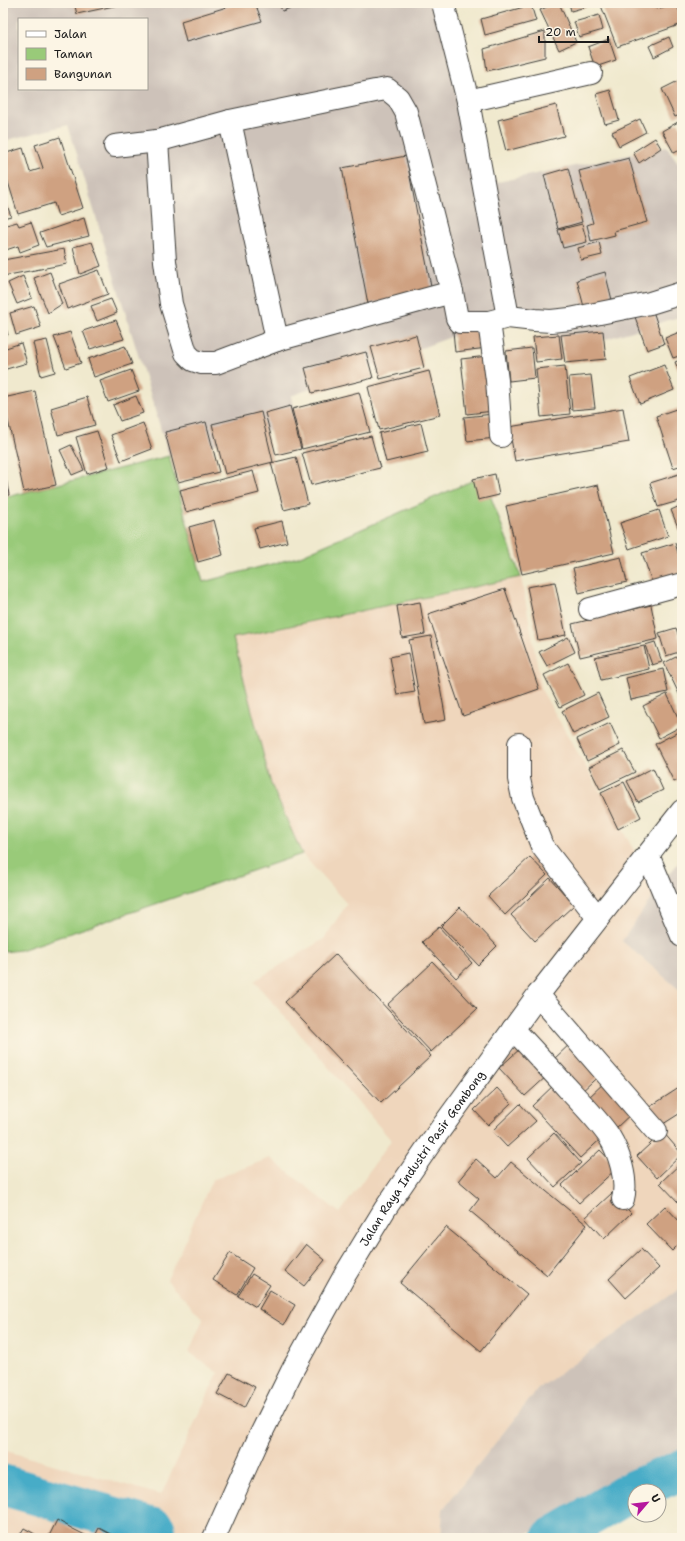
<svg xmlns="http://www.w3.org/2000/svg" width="685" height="1541" font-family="'Shantell Sans',sans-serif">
  <rect width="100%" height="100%" fill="#fcf5e5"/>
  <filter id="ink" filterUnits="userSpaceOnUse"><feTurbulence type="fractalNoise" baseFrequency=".025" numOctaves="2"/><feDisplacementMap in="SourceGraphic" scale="8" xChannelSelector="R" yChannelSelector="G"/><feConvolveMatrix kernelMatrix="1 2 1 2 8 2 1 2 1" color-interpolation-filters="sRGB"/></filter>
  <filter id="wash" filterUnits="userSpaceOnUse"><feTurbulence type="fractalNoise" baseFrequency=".012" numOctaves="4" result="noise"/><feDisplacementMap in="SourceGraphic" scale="16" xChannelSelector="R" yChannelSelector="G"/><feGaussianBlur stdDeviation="0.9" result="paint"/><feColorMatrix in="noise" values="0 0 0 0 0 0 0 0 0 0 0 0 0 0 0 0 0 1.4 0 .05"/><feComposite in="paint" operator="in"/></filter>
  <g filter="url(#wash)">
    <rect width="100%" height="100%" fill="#f0e9ce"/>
    <polygon fill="#efd6bc" points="521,577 542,691 657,890 622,941 682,992 682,1287 538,1389 443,1509 441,1538 3,1538 3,1450 161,1495 218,1373 189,1352 203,1319 167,1280 212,1180 270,1158 340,1213 391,1140 254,981 324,939 347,904 302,854 271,784 233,638"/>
    <g fill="#cdc2b9" fill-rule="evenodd">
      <path d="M 3,3 L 441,3 L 483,185 L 667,147 L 682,168 L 682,316 L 576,348 L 516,313 L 291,396 L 296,423 L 169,456 L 68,125 L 3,141 ZM 19,19 L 147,19 L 147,89 L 19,89 Z"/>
      <polygon points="682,858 682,992 622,941 657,890"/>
      <polygon points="682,1287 682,1466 517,1538 441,1538 443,1509 538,1389"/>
    </g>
    <polygon fill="#99ca79" stroke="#5a734a" points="169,456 203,582 298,557 483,476 521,577 233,638 271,784 302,854 21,950 3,952 3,498"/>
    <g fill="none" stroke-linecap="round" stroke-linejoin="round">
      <g stroke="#47acc7" stroke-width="41">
        <polyline points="3,1485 155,1529"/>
        <polyline points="552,1538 634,1490 682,1470"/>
      </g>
    </g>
    <g id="blocks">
      <g fill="#cfa181">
        <polygon points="74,3 123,3 123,4 77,14"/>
        <polygon points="240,3 255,3 262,21 186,42 181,21"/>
        <polygon points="279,3 305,3 282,11"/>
        <polygon points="556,3 559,3 576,42 559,50 540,10"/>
        <polygon points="569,3 596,3 596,4 571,11"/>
        <polygon points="600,3 655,3 657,9 676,3 682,18 682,24 617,47"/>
        <polygon points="531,5 536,21 485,35 481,19"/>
        <polygon points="599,15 603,30 579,37 574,22"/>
        <polygon points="545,31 545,57 487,71 484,49"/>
        <polygon points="669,37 673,47 654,57 649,46"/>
        <polygon points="609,39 616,60 595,67 588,47"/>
        <polygon points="682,79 682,114 675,117 662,89"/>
        <polygon points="610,90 619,120 605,124 596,94"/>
        <polygon points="556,105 564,136 506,151 498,120"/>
        <polygon points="640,119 646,132 619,146 612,132"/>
        <polygon points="678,122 682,129 682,149 674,153 662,131"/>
        <polygon points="60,137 83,208 58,216 54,203 18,214 3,166 3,154 23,148 30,172 43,168 35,145"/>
        <polygon points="655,138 661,148 639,163 633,152"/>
        <polygon points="406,156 432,292 368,304 342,168"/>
        <polygon points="629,158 647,222 614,231 615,235 591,241 587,225 593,223 579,171"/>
        <polygon points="568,168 582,222 558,229 544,175"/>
        <polygon points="3,194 11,216 3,218"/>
        <polygon points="84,218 89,236 46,247 40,233"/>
        <polygon points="17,222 19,226 31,222 39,245 20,252 18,246 3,251 3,226"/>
        <polygon points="582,224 587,242 563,248 558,230"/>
        <polygon points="92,242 101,266 80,274 73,247"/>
        <polygon points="599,242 602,255 581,260 578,248"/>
        <polygon points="64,249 67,264 3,276 3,260"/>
        <polygon points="99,270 108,294 67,309 59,284"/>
        <polygon points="50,272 62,304 48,313 34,278"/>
        <polygon points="605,272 612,300 584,307 577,280"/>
        <polygon points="23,276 32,298 17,304 8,283"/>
        <polygon points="111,299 117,313 97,321 91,306"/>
        <polygon points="34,306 41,327 16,335 10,313"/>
        <polygon points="653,311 664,344 647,350 635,317"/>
        <polygon points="3,318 8,335 3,336"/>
        <polygon points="116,320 124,339 90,349 83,331"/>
        <polygon points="485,327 487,348 455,352 453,331"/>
        <polygon points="603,331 606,359 565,363 561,335"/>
        <polygon points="682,331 682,355 673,358 665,338"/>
        <polygon points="70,332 81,363 66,368 54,337"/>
        <polygon points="416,335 424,368 380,379 371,347"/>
        <polygon points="559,335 562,359 536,362 533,337"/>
        <polygon points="47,340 55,372 41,376 33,343"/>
        <polygon points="21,343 27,363 3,370 3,349"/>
        <polygon points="125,346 132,364 94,377 88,359"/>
        <polygon points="532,348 535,378 509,381 506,351"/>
        <polygon points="366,352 373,378 312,393 305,368"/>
        <polygon points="488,356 494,411 467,414 461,359"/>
        <polygon points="682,359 682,378 675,362"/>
        <polygon points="664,365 674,390 640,404 630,378"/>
        <polygon points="565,366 570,414 541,417 536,369"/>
        <polygon points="131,370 139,391 108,402 100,381"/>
        <polygon points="429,371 440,415 379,430 368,387"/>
        <polygon points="591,375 595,408 572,410 569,377"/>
        <polygon points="35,391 56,485 24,492 3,398"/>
        <polygon points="359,392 370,432 302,449 292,409"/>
        <polygon points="136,396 143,413 120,421 113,405"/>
        <polygon points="87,397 95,425 58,435 51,408"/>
        <polygon points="290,406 301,449 276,455 265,413"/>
        <polygon points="623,408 629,442 515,461 509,427"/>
        <polygon points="679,408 682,417 682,465 673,468 656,416"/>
        <polygon points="261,412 273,462 225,474 212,424"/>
        <polygon points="494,414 496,438 467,441 464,417"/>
        <polygon points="206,422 219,472 178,482 165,432"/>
        <polygon points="143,423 152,449 121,461 111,435"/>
        <polygon points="421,423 428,452 386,462 379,433"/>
        <polygon points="97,431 109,467 87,474 76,437"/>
        <polygon points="371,436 380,468 311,485 302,453"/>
        <polygon points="71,445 84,470 72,475 60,450"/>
        <polygon points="296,457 308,504 284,510 271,463"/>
        <polygon points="3,461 9,495 3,496"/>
        <polygon points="253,471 259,493 186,512 180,490"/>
        <polygon points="682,473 682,500 658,507 650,483"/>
        <polygon points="495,474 499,495 478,500 473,479"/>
        <polygon points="598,485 614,553 522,574 506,506"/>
        <polygon points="682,505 682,537 671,510"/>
        <polygon points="659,510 668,536 629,549 620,523"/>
        <polygon points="214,520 223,555 198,562 189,527"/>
        <polygon points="282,521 287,542 260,549 254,528"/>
        <polygon points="675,543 682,566 682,573 652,582 642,553"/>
        <polygon points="621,557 627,582 579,593 573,568"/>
        <polygon points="555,582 566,635 538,640 527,587"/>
        <polygon points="505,589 539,689 463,716 428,614"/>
        <polygon points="420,602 425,634 402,638 397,606"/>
        <polygon points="651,605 658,639 580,657 572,624"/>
        <polygon points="676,628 682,646 682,651 666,656 659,633"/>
        <polygon points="431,636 446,720 424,724 409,640"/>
        <polygon points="568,637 575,652 547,666 539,652"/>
        <polygon points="655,642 662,662 652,665 645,645"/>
        <polygon points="644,646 649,669 601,680 595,657"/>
        <polygon points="408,653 415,692 397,695 390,657"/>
        <polygon points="682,654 682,700 664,663"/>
        <polygon points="568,663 584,695 560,707 544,675"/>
        <polygon points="663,669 668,692 631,700 626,678"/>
        <polygon points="598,693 609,717 573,734 562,711"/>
        <polygon points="667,694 682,726 659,738 643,706"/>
        <polygon points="610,723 620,745 587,761 577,739"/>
        <polygon points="682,730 682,778 674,782 655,744"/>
        <polygon points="623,750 635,772 600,789 589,767"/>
        <polygon points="653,768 663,790 638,802 627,781"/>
        <polygon points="624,782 641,817 618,829 601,793"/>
        <polygon points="530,857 547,875 505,915 488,896"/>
        <polygon points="550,878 574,905 535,941 511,915"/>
        <polygon points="460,907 497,946 478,965 441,926"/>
        <polygon points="439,927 472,963 456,978 422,942"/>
        <polygon points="336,954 431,1056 381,1103 285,1002"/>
        <polygon points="433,962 477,1009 431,1052 387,1005"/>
        <polygon points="574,1040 603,1072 581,1092 552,1061"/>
        <polygon points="522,1047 548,1075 525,1096 499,1068"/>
        <polygon points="607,1080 635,1110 615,1129 587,1099"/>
        <polygon points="557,1082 606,1134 580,1158 532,1106"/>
        <polygon points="682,1086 682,1112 660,1126 648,1108"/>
        <polygon points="497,1088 511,1103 488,1125 474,1110"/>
        <polygon points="520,1104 536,1121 507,1147 492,1131"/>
        <polygon points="663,1132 682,1154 657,1178 637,1156"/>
        <polygon points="554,1133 581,1163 555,1187 528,1158"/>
        <polygon points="600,1150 617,1168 579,1203 562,1185"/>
        <polygon points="476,1159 497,1178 511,1162 587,1225 547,1275 470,1211 479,1199 458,1181"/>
        <polygon points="682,1162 682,1200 679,1203 660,1183"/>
        <polygon points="612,1193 631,1213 604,1239 585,1218"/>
        <polygon points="665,1206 682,1224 682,1241 672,1251 646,1224"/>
        <polygon points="446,1227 527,1294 481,1351 400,1283"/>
        <polygon points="306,1244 325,1260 304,1286 285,1271"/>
        <polygon points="641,1249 659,1268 626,1298 609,1279"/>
        <polygon points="230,1253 253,1268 237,1295 213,1280"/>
        <polygon points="252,1274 270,1285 256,1307 238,1296"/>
        <polygon points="270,1290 295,1305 284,1325 259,1309"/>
        <polygon points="229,1373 255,1387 244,1408 217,1394"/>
        <polygon points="57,1520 73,1529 91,1538 48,1538"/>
        <polygon points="24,1528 42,1538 18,1538"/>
        <polygon points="99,1528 118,1538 94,1538"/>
      </g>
    </g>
  </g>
  <g filter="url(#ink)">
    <use href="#blocks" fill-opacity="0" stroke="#3c3b37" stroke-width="1"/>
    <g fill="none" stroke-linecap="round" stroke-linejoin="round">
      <g stroke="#3c3b37" stroke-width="24">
        <g id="minor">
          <polyline points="443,3 468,101 508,317"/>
          <polyline points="468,101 591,73"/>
          <polyline points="230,121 277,340"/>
          <polyline points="157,141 165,261 171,304 186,353 193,360 202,363 216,363 277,340 452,292"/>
          <polyline points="115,146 157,141 230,121 375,91 387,89 398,98 406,112 452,292 457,318 460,322 489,322 508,317 535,320 551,321 570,319 650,303 682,293"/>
          <polyline points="489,322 497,380 501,436"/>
          <polyline points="590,609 682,584"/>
          <polyline points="519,744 519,779 523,798 542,846 598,918"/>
          <polyline points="648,855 682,936"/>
          <polyline points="538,995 656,1131"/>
          <path d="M 513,1029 C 533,1050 552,1071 571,1092 C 584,1106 598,1120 609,1136 C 619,1152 628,1180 623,1199"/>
        </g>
      </g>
      <g stroke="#3c3b37" stroke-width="24">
        <g id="major">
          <path id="s1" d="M 214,1538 L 258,1440 L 293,1369 L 346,1273 L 385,1209 L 429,1145 L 538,995 L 682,811"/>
        </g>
      </g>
      <use href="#minor" stroke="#fff" stroke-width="22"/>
      <use href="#major" stroke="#fff" stroke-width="22"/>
    </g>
  </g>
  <g text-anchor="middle" stroke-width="3" stroke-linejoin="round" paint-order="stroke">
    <g font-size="12" fill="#1c1c1c" stroke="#fcf5e5">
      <text dy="4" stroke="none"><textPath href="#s1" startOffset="434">Jalan Raya Industri Pasir Gombong</textPath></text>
    </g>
  </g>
  <rect width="685" height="1541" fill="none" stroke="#fcf5e5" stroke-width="16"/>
  <rect x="18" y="18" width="130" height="72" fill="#fcf5e5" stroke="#a29e95"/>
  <rect x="26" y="31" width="20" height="6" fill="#ffffff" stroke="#a29e95"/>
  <text x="54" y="38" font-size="12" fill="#1c1c1c">Jalan</text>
  <rect x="26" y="48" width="20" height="12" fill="#99ca79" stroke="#a29e95"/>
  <text x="54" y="58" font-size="12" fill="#1c1c1c">Taman</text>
  <rect x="26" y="68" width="20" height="12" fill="#cfa181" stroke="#a29e95"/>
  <text x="54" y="78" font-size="12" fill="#1c1c1c">Bangunan</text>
  <g transform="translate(647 1503) rotate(62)"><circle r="19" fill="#fcf5e5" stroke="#a29e95"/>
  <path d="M0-3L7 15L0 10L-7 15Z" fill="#b5179e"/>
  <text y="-6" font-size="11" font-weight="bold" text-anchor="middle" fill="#1c1c1c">U</text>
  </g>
  <path d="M539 36v6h69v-6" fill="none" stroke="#1c1c1c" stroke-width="2"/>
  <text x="545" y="36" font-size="12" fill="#1c1c1c" stroke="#fcf5e5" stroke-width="3" paint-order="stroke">20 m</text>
</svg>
